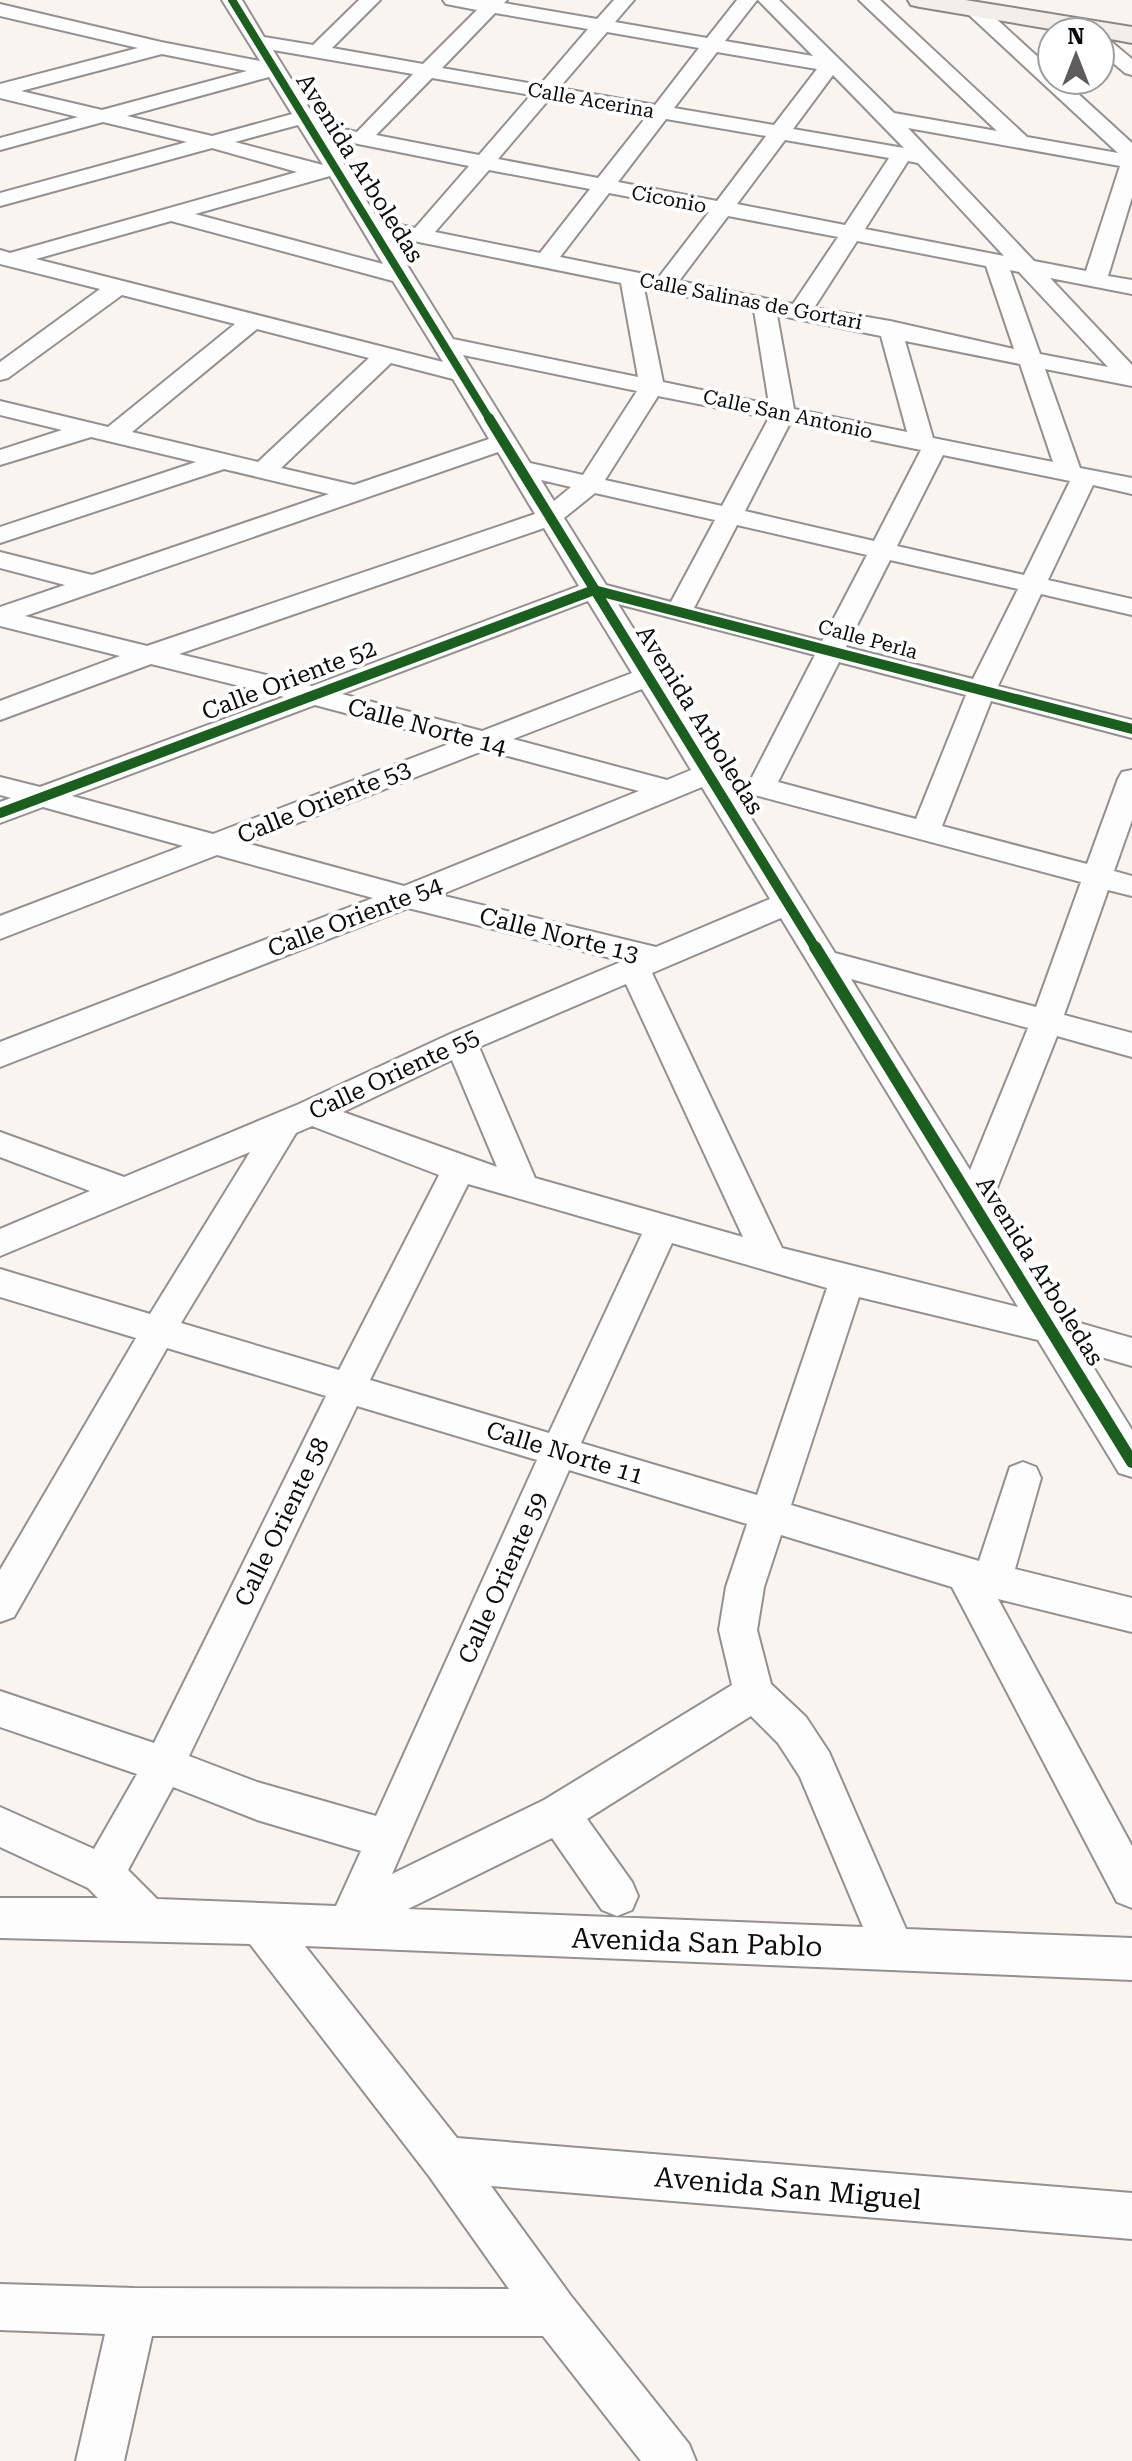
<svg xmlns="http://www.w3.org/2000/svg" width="1132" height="2461" font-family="'Roboto Serif',serif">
  <rect width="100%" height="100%" fill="#f9f4f0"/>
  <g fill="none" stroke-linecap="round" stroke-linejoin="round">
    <g stroke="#93908f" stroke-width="4">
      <g id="street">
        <path d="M 222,0 L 242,0 L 264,37 L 313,45 L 359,0 L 380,0 L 332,48 L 423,64 L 477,10 L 446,4 L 443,0 L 507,0 L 504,3 L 597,19 L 614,0 L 634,0 L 615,22 L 707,38 L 737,0 L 757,0 L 725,41 L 813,56 L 758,0 L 779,0 L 894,113 L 997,131 L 859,0 L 880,0 L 1027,137 L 1118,153 L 967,13 L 964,9 L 974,3 L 981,5 L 1052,70 L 1052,80 L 1063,80 L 1132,143 L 1132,197 L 1108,276 L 1132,280 L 1132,294 L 1050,278 L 1132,365 L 1132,386 L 1045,369 L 1080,468 L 1132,478 L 1132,494 L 1093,485 L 1048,580 L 1132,599 L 1132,615 L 1041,594 L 998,686 L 1132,720 L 1132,738 L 991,701 L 942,826 L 1087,864 L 1118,779 L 1122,772 L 1132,770 L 1132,820 L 1114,871 L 1132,876 L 1132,896 L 1108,890 L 1064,1015 L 1132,1033 L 1132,1057 L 1057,1036 L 991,1203 L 1062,1318 L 1132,1338 L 1132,1366 L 1084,1352 L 1132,1430 L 1132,1477 L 1119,1473 L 1038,1340 L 859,1297 L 791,1505 L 979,1561 L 1010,1467 L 1023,1462 L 1036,1467 L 1041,1478 L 1015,1569 L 1132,1598 L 1132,1632 L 998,1599 L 1132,1846 L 1132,1908 L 1117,1902 L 952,1587 L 781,1535 L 764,1587 L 757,1630 L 771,1684 L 806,1717 L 829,1752 L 906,1929 L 1132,1938 L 1132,1980 L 305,1946 L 457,2138 L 1132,2193 L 1132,2239 L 491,2186 L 571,2296 L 689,2444 L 696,2461 L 641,2461 L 543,2336 L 152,2336 L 124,2461 L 76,2461 L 105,2334 L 0,2330 L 0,2284 L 134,2288 L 509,2289 L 429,2176 L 250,1944 L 0,1938 L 0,1898 L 98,1898 L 88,1888 L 0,1847 L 0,1807 L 94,1849 L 137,1774 L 0,1727 L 0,1691 L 154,1743 L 326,1396 L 167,1348 L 14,1617 L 0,1622 L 0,1570 L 136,1338 L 0,1297 L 0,1269 L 150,1314 L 250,1152 L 0,1256 L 0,1229 L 90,1191 L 0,1157 L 0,1132 L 124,1177 L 299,1104 L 450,1034 L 623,961 L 408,908 L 0,1067 L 0,1042 L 373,898 L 217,855 L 0,939 L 0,916 L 183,846 L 43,807 L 0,823 L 0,802 L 11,798 L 0,795 L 0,777 L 40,787 L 284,697 L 151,664 L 0,720 L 0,701 L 120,656 L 0,626 L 0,607 L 65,585 L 0,568 L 0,552 L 92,575 L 329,494 L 224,469 L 0,543 L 0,527 L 196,462 L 91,437 L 0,465 L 0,450 L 62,430 L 0,415 L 0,401 L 108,427 L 235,324 L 122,295 L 8,378 L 0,380 L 0,362 L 100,289 L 0,264 L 0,250 L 10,253 L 297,172 L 212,148 L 0,206 L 0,193 L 187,142 L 103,122 L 0,150 L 0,138 L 78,117 L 0,98 L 0,84 L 138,48 L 0,16 L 0,4 L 161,42 L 260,61 ZM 495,13 L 588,29 L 540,85 L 442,68 ZM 607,32 L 699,48 L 655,105 L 559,88 ZM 273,50 L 413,74 L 357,132 L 319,124 ZM 717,52 L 817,69 L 774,125 L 674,108 ZM 162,54 L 247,71 L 102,110 L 21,91 ZM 833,75 L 904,148 L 793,129 ZM 269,77 L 292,114 L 212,136 L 127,116 ZM 432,78 L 531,95 L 479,155 L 376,135 ZM 550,98 L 647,116 L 598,178 L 498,159 ZM 666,119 L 766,136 L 717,201 L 618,182 ZM 298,125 L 323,165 L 235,142 ZM 908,128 L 1120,166 L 1086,271 L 1034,261 ZM 328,138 L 469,166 L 415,228 L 379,221 ZM 785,140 L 889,158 L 845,225 L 737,204 ZM 908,161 L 918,163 L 1004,256 L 865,229 ZM 489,170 L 590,189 L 540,253 L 435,232 ZM 330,176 L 383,264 L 195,214 ZM 609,193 L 709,212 L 659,277 L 560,257 ZM 728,216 L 838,237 L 793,304 L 679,281 ZM 171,221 L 393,281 L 443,362 L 36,259 ZM 389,236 L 621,283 L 638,377 L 453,339 ZM 857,241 L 986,266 L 1014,349 L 890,321 L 814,308 ZM 1010,270 L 1019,272 L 1108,367 L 1040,354 ZM 644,288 L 754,310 L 769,404 L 663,382 ZM 777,315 L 881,336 L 907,432 L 794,409 ZM 257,329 L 369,358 L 258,462 L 132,432 ZM 905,341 L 1020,364 L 1053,462 L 933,438 ZM 463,355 L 637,391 L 583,475 L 530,463 ZM 391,363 L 453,379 L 489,439 L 354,485 L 281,468 ZM 658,396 L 769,418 L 722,506 L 605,480 ZM 790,423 L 921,450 L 874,541 L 745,511 ZM 498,452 L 535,514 L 147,646 L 25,616 ZM 943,455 L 1070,481 L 1024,575 L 897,546 ZM 541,480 L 571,487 L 554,501 ZM 595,493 L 715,520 L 671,602 L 606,585 L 564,518 ZM 737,525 L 867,555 L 822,641 L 694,608 ZM 544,528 L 579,586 L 312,686 L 179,654 ZM 890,560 L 1018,589 L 973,679 L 846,647 ZM 588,601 L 632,673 L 482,731 L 342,694 ZM 618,604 L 815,655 L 747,787 L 751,794 L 1081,882 L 1036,1007 L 835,953 ZM 839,662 L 966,695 L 916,819 L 778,782 ZM 642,689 L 691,770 L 667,780 L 513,739 ZM 315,705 L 454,742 L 213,834 L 72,796 ZM 485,750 L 639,791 L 404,886 L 246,843 ZM 702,787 L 770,899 L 656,947 L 440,895 ZM 781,918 L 1018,1307 L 782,1248 L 652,973 ZM 851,979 L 1028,1028 L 970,1170 ZM 626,984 L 743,1237 L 535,1178 L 479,1047 ZM 452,1060 L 497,1167 L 343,1112 ZM 312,1126 L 439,1175 L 339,1370 L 181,1323 L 296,1133 ZM 468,1184 L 642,1234 L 549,1433 L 370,1380 ZM 672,1243 L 827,1288 L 757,1495 L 581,1443 ZM 357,1406 L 537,1460 L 376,1816 L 257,1782 L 189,1756 ZM 569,1470 L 747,1524 L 726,1587 L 719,1630 L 732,1685 L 544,1800 L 392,1874 ZM 751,1716 L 778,1743 L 800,1777 L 863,1927 L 408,1909 L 552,1838 L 602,1910 L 617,1916 L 632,1910 L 638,1896 L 632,1882 L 587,1819 ZM 173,1787 L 257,1820 L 361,1851 L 336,1906 L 157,1899 L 128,1870 Z"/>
        <polygon points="1100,36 1107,38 1132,59 1132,75 1125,73 1100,52"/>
      </g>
    </g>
    <g stroke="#898785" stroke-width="4">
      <polygon id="secondary" points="908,0 965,0 1132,27 1132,43 1100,37 1100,32 1068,32 920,7 911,5"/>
    </g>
    <use href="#street" fill="#fefdfd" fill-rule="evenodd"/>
    <use href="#secondary" fill="#f3eee9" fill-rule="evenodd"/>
    <g stroke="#fff" stroke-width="11">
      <polyline id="cycleway-far2" points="232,0 490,420"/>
    </g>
    <g stroke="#fff" stroke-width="14">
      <g id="cycleway-far1">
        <polyline points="489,418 816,949"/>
        <polyline points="0,813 594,590 1132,729"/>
      </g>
    </g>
    <g stroke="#fff" stroke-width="17">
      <polyline id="cycleway" points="815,947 1132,1462"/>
    </g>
    <use href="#cycleway-far2" stroke="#1b5e20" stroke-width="8"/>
    <use href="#cycleway-far1" stroke="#1b5e20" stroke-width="10"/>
    <use href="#cycleway" stroke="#1b5e20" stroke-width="12"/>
  </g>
  <g text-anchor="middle" stroke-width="8" stroke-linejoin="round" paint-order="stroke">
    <g font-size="20" fill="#0c0c0c" stroke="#fff">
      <text transform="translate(591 100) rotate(10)" y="7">Calle Acerina</text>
      <text transform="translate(669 199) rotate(11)" y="7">Ciconio</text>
      <text transform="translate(751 301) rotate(11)" y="7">Calle Salinas de Gortari</text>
      <text transform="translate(788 414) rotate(12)" y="7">Calle San Antonio</text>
      <text transform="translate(868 639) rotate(15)" y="7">Calle Perla</text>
    </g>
    <g font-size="24" fill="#0c0c0c" stroke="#fff">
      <text transform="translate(360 168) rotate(58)" y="8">Avenida Arboledas</text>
      <text transform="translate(289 680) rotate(-21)" y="8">Calle Oriente 52</text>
      <text transform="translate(700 720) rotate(58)" y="8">Avenida Arboledas</text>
      <text transform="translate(427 727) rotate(15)" y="8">Calle Norte 14</text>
      <text transform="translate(324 802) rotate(-22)" y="8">Calle Oriente 53</text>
      <text transform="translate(355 917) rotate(-21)" y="8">Calle Oriente 54</text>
      <text transform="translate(559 935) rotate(14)" y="8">Calle Norte 13</text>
      <text transform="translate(394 1074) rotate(-25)" y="8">Calle Oriente 55</text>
      <text transform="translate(1040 1271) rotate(58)" y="8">Avenida Arboledas</text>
      <text transform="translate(565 1453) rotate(17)" y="8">Calle Norte 11</text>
      <text transform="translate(282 1522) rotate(-64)" y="8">Calle Oriente 58</text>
      <text transform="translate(503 1578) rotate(-66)" y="8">Calle Oriente 59</text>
    </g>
    <g font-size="28" fill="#0c0c0c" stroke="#fff">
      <text transform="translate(697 1942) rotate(2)" y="10">Avenida San Pablo</text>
      <text transform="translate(788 2188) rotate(5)" y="10">Avenida San Miguel</text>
    </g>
  </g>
  <g transform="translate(1076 56)"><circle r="38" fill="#ffffff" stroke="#9e9e9e" stroke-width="2"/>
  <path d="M0-6L14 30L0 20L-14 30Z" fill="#5f5d5c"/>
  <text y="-12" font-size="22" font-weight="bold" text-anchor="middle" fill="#0c0c0c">N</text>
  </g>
</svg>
